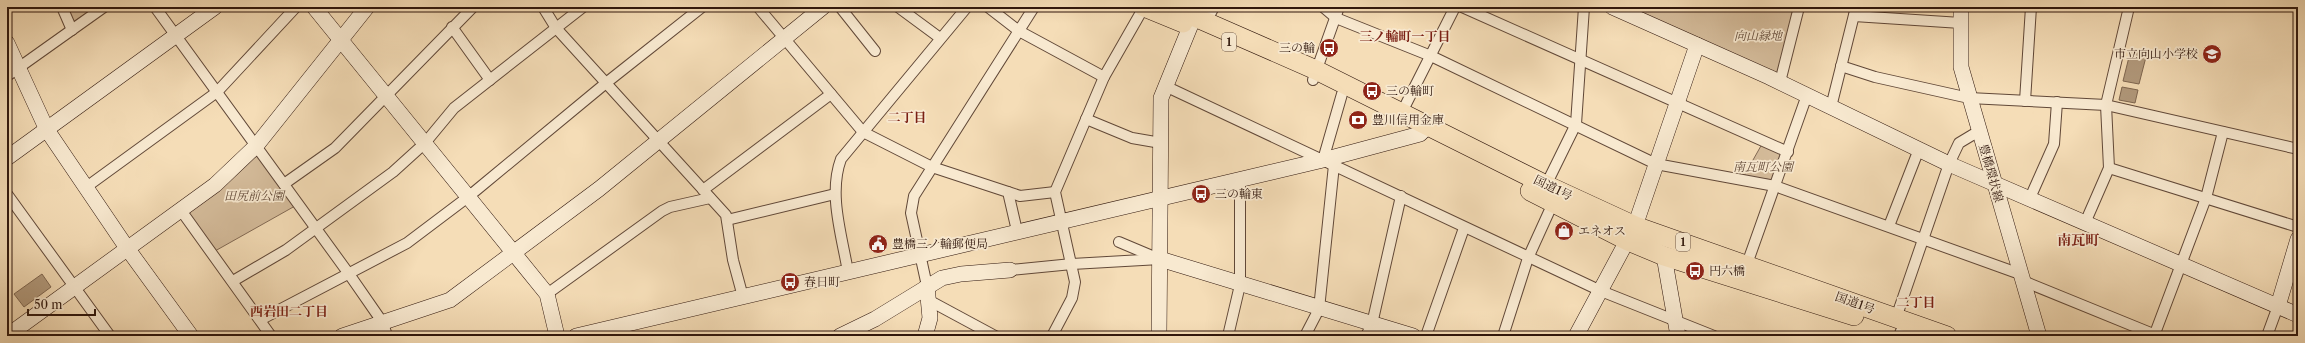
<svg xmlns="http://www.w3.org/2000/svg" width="2305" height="343" font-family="'Libre Caslon Text','Noto Serif JP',serif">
  <rect width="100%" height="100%" fill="#f5ddb7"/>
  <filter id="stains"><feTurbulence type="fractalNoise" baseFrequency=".005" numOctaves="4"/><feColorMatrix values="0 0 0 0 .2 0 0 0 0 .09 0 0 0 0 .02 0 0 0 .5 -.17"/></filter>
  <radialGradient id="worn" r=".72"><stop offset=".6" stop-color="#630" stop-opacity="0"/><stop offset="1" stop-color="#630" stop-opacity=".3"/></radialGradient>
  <g fill="#d4bb9a" stroke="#826954">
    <polygon points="67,7 96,7 73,22"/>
    <polygon points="1626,7 1795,7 1777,74"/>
    <polygon points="1762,144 1783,154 1772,180 1744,176"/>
    <polygon points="257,154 295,206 215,251 189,214 189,210"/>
  </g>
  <g fill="#b29a7d" stroke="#7e6650">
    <polygon points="2131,49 2147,53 2139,84 2123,81"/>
    <polygon points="2122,87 2138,90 2135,103 2119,100"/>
    <polygon points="42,274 51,287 24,307 14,294"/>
  </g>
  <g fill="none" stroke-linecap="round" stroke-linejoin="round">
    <g stroke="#614838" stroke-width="12">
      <g id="street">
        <polyline points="62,7 72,30"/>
        <polyline points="155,7 349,274 383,323 387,336"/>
        <polyline points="543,7 556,28 726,215 733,260 743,297"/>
        <polyline points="758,7 863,132 932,167 1008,192 1017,231"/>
        <polyline points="840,7 875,51"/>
        <polyline points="898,7 940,38"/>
        <polyline points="988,7 1019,31 1104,77"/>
        <polyline points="1323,7 1336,18 1431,56 1656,164 1775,186 2020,274"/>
        <polyline points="1462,7 1788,152"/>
        <polyline points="1854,16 1961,23"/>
        <polyline points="1206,22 1214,7"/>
        <polyline points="452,27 490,80"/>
        <polyline points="1841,66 1875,77 1969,98 2106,105 2298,149"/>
        <polyline points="7,76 104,7"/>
        <polyline points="1313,80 1339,7"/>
        <polyline points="1780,82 1799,7"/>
        <polyline points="1165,86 1601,291 1714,336"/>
        <polyline points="2025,101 2031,7"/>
        <polyline points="1831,107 1856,7"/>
        <polyline points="1402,112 1455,7"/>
        <polyline points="1086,119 1132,138 1161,143"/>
        <polyline points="1323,160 1342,94"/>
        <polyline points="2109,168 2298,227"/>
        <polyline points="284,184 335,148 473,7"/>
        <polyline points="1546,185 1576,124 1584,7"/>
        <polyline points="85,188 217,92 296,7"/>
        <polyline points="703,190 831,94"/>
        <polyline points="1008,192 1020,196 1055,192"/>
        <polyline points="7,194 110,336"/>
        <polyline points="2030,198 2054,144 2057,102"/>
        <polyline points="180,209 271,336"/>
        <polyline points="727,220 835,194"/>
        <polyline points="2085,223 2109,168 2106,105 2129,7"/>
        <polyline points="1889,226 1919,149"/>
        <polyline points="1119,242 1157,258"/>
        <polyline points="1747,264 1807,95"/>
        <polyline points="1010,270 1072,264 1160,259"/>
        <path d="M 848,272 C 842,236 828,194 841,159 L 967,7"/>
        <polyline points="233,281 286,250 393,172 425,143 454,108 583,7"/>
        <polyline points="2023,281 2158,336"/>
        <polyline points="927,286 911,213 914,196 1034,7"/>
        <polyline points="547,294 662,211 670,207 710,198"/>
        <polyline points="930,301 995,336"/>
        <polyline points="1896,318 1949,164 1959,143 1979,131"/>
        <polyline points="260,320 407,243 468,197 606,83 702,7"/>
        <polyline points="1052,336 1072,298 1075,282 1055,192 1104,77 1144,7"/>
        <polyline points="1228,336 1240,285 1240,179"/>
        <polyline points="1305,336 1319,309 1334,165"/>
        <polyline points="1366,336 1372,324 1401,196"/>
        <polyline points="1426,336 1464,228"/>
        <polyline points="1503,336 1528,258 1553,203"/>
        <polyline points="1899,336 1901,331"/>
        <polyline points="2154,336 2206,198 2223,132"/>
        <polyline points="2267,336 2278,306"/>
      </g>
    </g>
    <g stroke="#30170d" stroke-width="16">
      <g id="secondary">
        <polyline points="314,7 547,294 557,336"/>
        <polyline points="1612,7 1769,77 1949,164 2298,315"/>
        <polyline points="1961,7 1961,67 2039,336"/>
        <polyline points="7,43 47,130 127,248 191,336"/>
        <polyline points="7,158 215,7"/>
        <polyline points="1664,256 1678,336"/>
        <polyline points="1160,259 1413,336"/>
        <polyline points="2278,306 2298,239"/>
        <polyline points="7,336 215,185 256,146 367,7"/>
        <polyline points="342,336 450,300 599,189 823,7"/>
        <polyline points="576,336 1323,160 1420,134 1429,125"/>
        <polyline points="840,336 875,319 942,278 961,274 1010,270"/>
        <polyline points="925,336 930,318 927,286"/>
        <polyline points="1159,336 1161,98 1194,17"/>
        <polyline points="1576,336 1635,226 1697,45"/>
      </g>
    </g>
    <g stroke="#30170d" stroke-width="20">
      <g id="highway">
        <polyline points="1144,7 1183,23"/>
        <polyline points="1172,7 1316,70 1546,185 1635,226 1947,336"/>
        <polyline points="1530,191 1628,241 1664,256 1854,316"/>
      </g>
    </g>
    <use href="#street" stroke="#f8e9d0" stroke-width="10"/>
    <use href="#secondary" stroke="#f8e9d0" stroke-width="15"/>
    <use href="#highway" stroke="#f5ddb7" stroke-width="19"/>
  </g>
  <defs>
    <g id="bus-disc" transform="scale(1)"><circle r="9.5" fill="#8f2418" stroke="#f8e9d0"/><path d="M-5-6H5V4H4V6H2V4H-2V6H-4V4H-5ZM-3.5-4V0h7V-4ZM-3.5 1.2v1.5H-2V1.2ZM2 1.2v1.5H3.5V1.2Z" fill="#fff"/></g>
    <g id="school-disc" transform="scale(1)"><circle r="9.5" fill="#8f2418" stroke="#f8e9d0"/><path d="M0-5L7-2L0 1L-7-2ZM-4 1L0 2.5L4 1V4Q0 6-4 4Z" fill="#fff"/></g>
    <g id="bank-disc" transform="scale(1)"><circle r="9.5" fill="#8f2418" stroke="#f8e9d0"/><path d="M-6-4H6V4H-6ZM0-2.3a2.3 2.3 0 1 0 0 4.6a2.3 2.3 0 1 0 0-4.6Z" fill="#fff"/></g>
    <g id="shop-disc" transform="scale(1)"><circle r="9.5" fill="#8f2418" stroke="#f8e9d0"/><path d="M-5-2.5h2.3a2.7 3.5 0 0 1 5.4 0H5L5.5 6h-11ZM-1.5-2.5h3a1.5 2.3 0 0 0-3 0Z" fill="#fff"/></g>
    <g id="civic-disc" transform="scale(1)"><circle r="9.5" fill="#8f2418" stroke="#f8e9d0"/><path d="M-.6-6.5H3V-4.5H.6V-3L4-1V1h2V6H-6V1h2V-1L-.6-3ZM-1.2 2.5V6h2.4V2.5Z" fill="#fff"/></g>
  </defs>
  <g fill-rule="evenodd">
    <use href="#bus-disc" x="1329" y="48"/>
    <use href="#school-disc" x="2212" y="54"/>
    <use href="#bus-disc" x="1372" y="91"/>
    <use href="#bank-disc" x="1358" y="120"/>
    <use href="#bus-disc" x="1201" y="194"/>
    <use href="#shop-disc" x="1564" y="231"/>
    <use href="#civic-disc" x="878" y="244"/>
    <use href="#bus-disc" x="1695" y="271"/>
    <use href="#bus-disc" x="790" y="282"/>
  </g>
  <g text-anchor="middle" stroke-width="3.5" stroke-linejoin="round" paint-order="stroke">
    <g fill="#f8e9d0" stroke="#6c5648" stroke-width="1">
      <rect x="1222" y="33" width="14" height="18" rx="3"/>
      <rect x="1676" y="233" width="14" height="18" rx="3"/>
    </g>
    <g font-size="11" font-weight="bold" fill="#30170d">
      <text x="1229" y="46">1</text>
      <text x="1683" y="246">1</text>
    </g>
    <g font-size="12" font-style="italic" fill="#614837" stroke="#f8e9d0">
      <text x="1758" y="40">向山緑地</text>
      <text x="1763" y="171">南瓦町公園</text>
      <text x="254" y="200">田尻前公園</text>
    </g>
    <g font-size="12" fill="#30170d" stroke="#f8e9d0" text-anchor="start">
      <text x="1315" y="52" text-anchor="end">三の輪</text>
      <text x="2198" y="58" text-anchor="end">市立向山小学校</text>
      <text x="1386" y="95">三の輪町</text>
      <text x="1372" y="124">豊川信用金庫</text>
      <text x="1215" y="198">三の輪東</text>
      <text x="1578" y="235">エネオス</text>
      <text x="892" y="248">豊橋三ノ輪郵便局</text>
      <text x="1709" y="275">円六橋</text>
      <text x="804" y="286">春日町</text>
    </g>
    <g font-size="12" fill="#30170d" stroke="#f8e9d0">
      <text transform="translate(1991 173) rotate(74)" y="4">豊橋環状線</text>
      <text transform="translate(1553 188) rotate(26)" y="4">国道1号</text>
      <text transform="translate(1855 303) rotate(20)" y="4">国道1号</text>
    </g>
    <g font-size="13" font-weight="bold" fill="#7a1f14" stroke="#f8e9d0">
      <text x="1405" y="41">三ノ輪町一丁目</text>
      <text x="907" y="122">二丁目</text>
      <text x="1916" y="307">二丁目</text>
      <text x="289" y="316">西岩田二丁目</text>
    </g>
    <g font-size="14" font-weight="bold" fill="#7a1f14" stroke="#f8e9d0">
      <text x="2078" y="245">南瓦町</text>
    </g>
  </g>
  <rect width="2305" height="343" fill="none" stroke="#f5ddb7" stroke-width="24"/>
  <rect x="8" y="8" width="2289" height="327" fill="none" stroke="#30170d" stroke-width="2"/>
  <rect x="12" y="12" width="2281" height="319" fill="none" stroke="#30170d"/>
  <path d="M28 309v6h67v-6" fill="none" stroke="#30170d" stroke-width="2"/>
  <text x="34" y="309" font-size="12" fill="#30170d" stroke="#f8e9d0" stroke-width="3" paint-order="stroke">50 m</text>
  <rect width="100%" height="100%" filter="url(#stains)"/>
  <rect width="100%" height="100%" fill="url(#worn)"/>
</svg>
